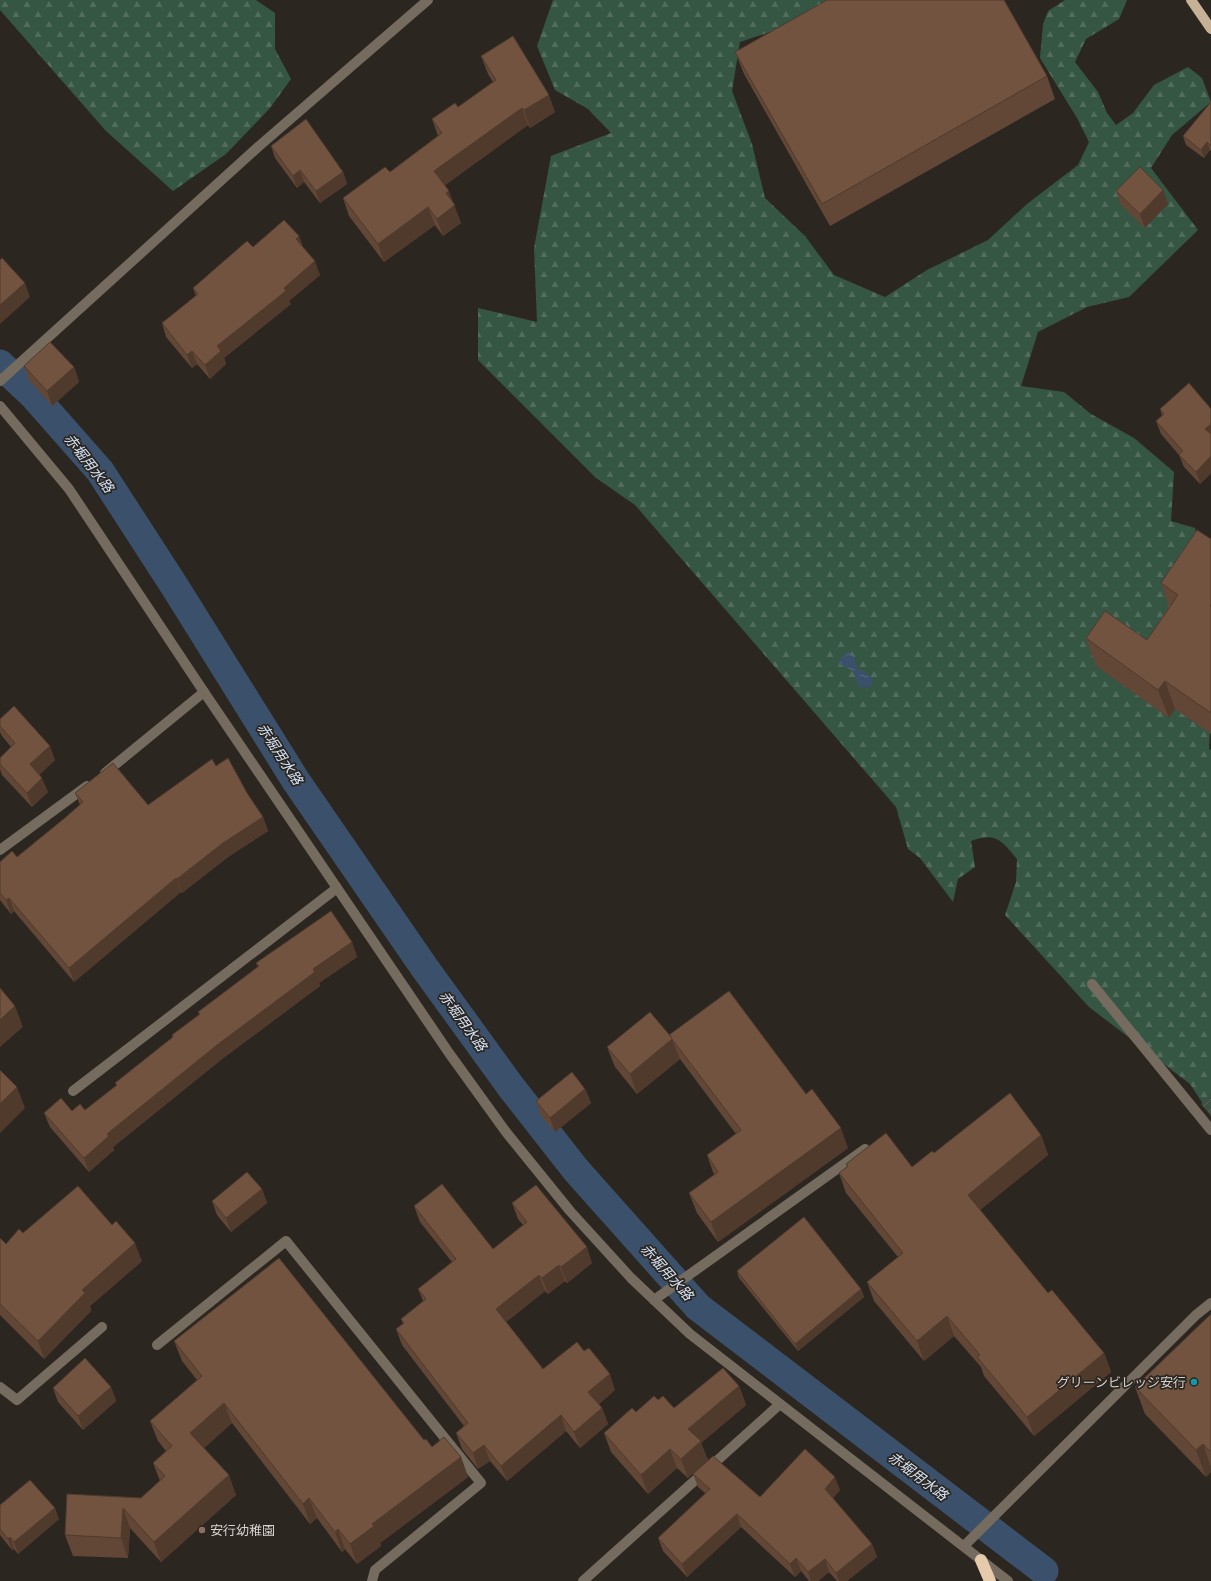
<svg xmlns="http://www.w3.org/2000/svg" width="1211" height="1581" font-family="'Sofia Sans Condensed','Noto Sans JP',sans-serif">
  <defs>
    <pattern id="forest-firs" width="22" height="20" patternUnits="userSpaceOnUse"><rect width="22" height="20" fill="#355643"/><path d="M5 1l3.5 6h-7zM16 11l3.5 6h-7z" fill="#526d5d"/></pattern>
    <pattern id="garden-furrows" width="10" height="10" patternUnits="userSpaceOnUse"><rect width="10" height="10" fill="#3b4f42"/><path d="M-1 1l2-2M0 10L10 0M9 11l2-2" fill="none" stroke="#57675c"/></pattern>
    <pattern id="water-ripples" width="26" height="14" patternUnits="userSpaceOnUse"><rect width="26" height="14" fill="#3b516b"/><path d="M2 4q2-2 4 0t4 0M15 11q2-2 4 0t4 0" fill="none" stroke="#57697f"/></pattern>
  </defs>
  <rect width="100%" height="100%" fill="#2c2621"/>
  <g fill="url(#forest-firs)">
    <polygon points="0,0 256,0 275,13 275,49 291,79 270,108 226,154 173,191 106,131 0,10"/>
    <path d="M 553,0 L 841,0 L 806,20 L 740,42 L 732,91 L 752,144 L 765,198 L 805,236 L 834,275 L 885,297 L 927,270 L 988,240 L 1027,204 L 1078,165 L 1089,142 L 1077,118 L 1040,58 L 1043,24 L 1048,11 L 1065,0 L 1127,0 L 1119,19 L 1086,39 L 1075,62 L 1098,92 L 1107,113 L 1116,125 L 1133,113 L 1154,85 L 1188,67 L 1202,78 L 1211,102 L 1172,135 L 1151,168 L 1198,230 L 1129,297 L 1087,307 L 1038,332 L 1021,386 L 1064,392 L 1091,414 L 1134,438 L 1174,472 L 1171,521 L 1195,528 L 1201,548 L 1211,710 L 1209,749 L 1211,750 L 1211,1116 L 1190,1084 L 1089,1007 L 1005,915 L 1016,882 L 1017,859 C 1001,840 996,832 971,841 L 975,867 L 958,879 L 953,902 L 920,858 L 908,849 L 896,807 L 635,505 L 596,478 L 478,360 L 478,308 L 537,322 L 534,248 L 551,156 L 611,133 L 588,109 L 555,90 L 537,46 Z"/>
  </g>
  <polygon fill="url(#garden-furrows)" points="1211,1095 1211,1116 1201,1104"/>
  <path fill="url(#water-ripples)" d="M 848,652 L 855,658 L 856,667 L 871,676 L 873,680 L 870,687 L 861,688 L 858,685 L 854,672 C 847,666 828,665 848,652 Z"/>
  <g fill="none" stroke-linecap="round" stroke-linejoin="round">
    <polyline stroke="#3b516b" stroke-width="29" points="0,364 33,395 100,471 175,587 296,781 424,967 511,1087 576,1170 698,1307 1044,1571"/>
    <g stroke="#766b5f" stroke-width="10">
      <polyline points="0,381 258,147 428,0"/>
      <polyline points="0,406 69,489 204,692 449,1053 506,1132 570,1211 631,1278 690,1334 1008,1581"/>
      <polyline points="105,773 204,692"/>
      <polyline points="0,850 87,786"/>
      <polyline points="1092,984 1211,1130"/>
      <polyline points="73,1091 337,888"/>
      <polyline points="654,1300 865,1149"/>
      <polyline points="157,1345 286,1241 481,1483 375,1570 372,1581"/>
      <polyline points="0,1387 17,1400 102,1327"/>
      <polyline points="964,1546 1196,1315 1211,1303"/>
      <polyline points="583,1581 780,1404"/>
    </g>
    <polyline stroke="#c6b096" stroke-width="10" points="1191,0 1211,29"/>
    <polyline stroke="#e5cbac" stroke-width="12" points="981,1560 990,1581"/>
  </g>
  <g fill="#624736">
    <polygon points="735,52 1047,76 1055,99 830,226 744,74"/>
    <polygon points="481,56 555,112 530,128 528,125 445,185 453,203 461,223 443,236 435,225 384,262 349,216 343,198 390,172 438,136 432,119 458,107 493,82 488,74"/>
    <polygon points="1211,102 1211,151 1210,150 1204,158 1186,145 1183,136"/>
    <polygon points="271,146 343,172 347,184 320,203 304,182 297,188 275,158"/>
    <polygon points="1116,191 1168,204 1145,228 1121,205"/>
    <polygon points="299,236 303,247 320,275 289,301 291,304 224,358 226,364 210,379 197,364 192,368 166,337 162,323 196,296 193,288 253,247"/>
    <polygon points="24,366 74,367 79,382 52,406 29,380"/>
    <polygon points="1160,409 1211,409 1211,473 1200,484 1184,467 1179,455 1161,434 1156,421 1162,416"/>
    <polygon points="1211,539 1211,734 1175,709 1169,718 1096,666 1086,638 1147,640 1169,607 1161,583"/>
    <polygon points="0,719 55,760 39,775 48,792 32,807 2,775 0,769 0,758 11,747 2,736 0,732"/>
    <polygon points="216,766 247,793 263,817 268,831 228,857 182,893 181,892 74,982 14,911 11,914 0,900 0,862 17,857 66,817 80,805 75,793 148,805"/>
    <polygon points="352,942 357,957 319,983 320,986 222,1059 113,1147 114,1150 89,1172 50,1127 44,1113 85,1110 117,1086 115,1083 172,1038 172,1035 199,1015 198,1012 258,967 256,963"/>
    <polygon points="670,1036 806,1094 848,1148 718,1242 697,1213 689,1193 714,1175 707,1155 736,1134 680,1059 637,1094 615,1067 607,1047"/>
    <polygon points="585,1089 591,1103 555,1132 541,1116 536,1101"/>
    <polygon points="1041,1135 1048,1155 980,1210 1048,1293 1104,1353 1111,1372 1034,1436 984,1376 981,1367 954,1336 924,1361 874,1301 867,1282 898,1257 846,1193 839,1173 847,1167 846,1164 912,1167 934,1153"/>
    <polygon points="262,1189 267,1203 231,1232 217,1215 212,1201"/>
    <polygon points="512,1203 592,1263 567,1283 565,1281 548,1294 545,1291 506,1322 543,1369 615,1390 599,1404 602,1408 608,1424 580,1448 566,1431 507,1481 490,1461 478,1469 462,1449 456,1433 464,1426 402,1345 396,1329 403,1324 401,1319 423,1301 418,1289 452,1262 420,1222 414,1206 493,1249 523,1225 518,1219"/>
    <polygon points="23,1233 142,1261 90,1306 91,1311 44,1359 0,1315 0,1238 6,1244"/>
    <polygon points="737,1271 861,1289 864,1297 798,1351 739,1278"/>
    <polygon points="1211,1314 1211,1472 1206,1477 1145,1414 1135,1387"/>
    <polygon points="174,1341 424,1440 432,1447 461,1457 468,1477 380,1543 381,1546 357,1564 345,1549 342,1552 317,1518 310,1524 232,1423 204,1448 236,1495 161,1562 130,1528 128,1558 73,1556 65,1535 141,1498 160,1481 153,1463 166,1451 158,1441 150,1421 197,1380 182,1361"/>
    <polygon points="739,1386 746,1405 701,1443 708,1460 688,1478 677,1468 648,1494 611,1452 604,1433 636,1412 674,1408"/>
    <polygon points="111,1387 116,1401 83,1430 58,1402 53,1388"/>
    <polygon points="693,1474 760,1497 840,1490 833,1498 872,1544 877,1557 847,1581 837,1581 829,1572 818,1581 809,1581 801,1571 795,1577 741,1527 687,1577 663,1551 658,1538 706,1494 698,1487"/>
    <polygon points="0,1505 59,1519 18,1554 14,1549 12,1550 0,1535"/>
  </g>
  <g fill="#503a2c">
    <polygon points="549,95 555,112 530,128 524,110"/>
    <polygon points="522,108 528,125 440,189 434,171"/>
    <polygon points="1207,142 1210,150 1204,158 1201,150"/>
    <polygon points="300,170 304,182 297,188 293,176"/>
    <polygon points="343,172 347,184 320,203 316,191"/>
    <polygon points="1163,190 1168,204 1145,228 1140,214"/>
    <polygon points="449,191 461,223 443,236 437,219 446,193"/>
    <polygon points="428,207 435,225 384,262 378,244"/>
    <polygon points="299,236 304,250 296,239"/>
    <polygon points="315,261 320,275 289,301 291,304 224,358 226,364 210,379 205,365 217,346"/>
    <polygon points="25,283 30,297 0,324 0,305"/>
    <polygon points="192,351 197,364 192,368 187,355"/>
    <polygon points="74,367 79,382 52,406 47,391"/>
    <polygon points="1211,424 1211,440 1205,429"/>
    <polygon points="1211,456 1211,473 1200,484 1196,472"/>
    <polygon points="1165,681 1175,709 1169,718 1158,690"/>
    <polygon points="50,746 55,760 35,778 30,764"/>
    <polygon points="42,778 48,792 32,807 27,793"/>
    <polygon points="263,817 268,831 228,857 182,893 177,879 223,843"/>
    <polygon points="176,878 181,892 74,982 69,968"/>
    <polygon points="9,898 14,911 11,914 6,900"/>
    <polygon points="352,942 357,957 319,983 320,986 222,1059 113,1147 114,1150 89,1172 84,1158 107,1134 217,1045 313,969"/>
    <polygon points="15,1006 23,1027 0,1047 0,1020"/>
    <polygon points="672,1039 680,1059 637,1094 630,1074"/>
    <polygon points="17,1087 25,1108 0,1133 0,1104"/>
    <polygon points="585,1089 591,1103 555,1132 550,1118"/>
    <polygon points="841,1128 848,1148 718,1242 711,1222"/>
    <polygon points="1041,1135 1048,1155 975,1214 968,1195"/>
    <polygon points="262,1189 267,1203 231,1232 226,1218"/>
    <polygon points="135,1243 142,1261 90,1306 91,1311 44,1359 38,1341 82,1290"/>
    <polygon points="587,1247 592,1263 567,1283 561,1267"/>
    <polygon points="559,1265 565,1281 548,1294 542,1278"/>
    <polygon points="539,1275 545,1291 502,1325 496,1309"/>
    <polygon points="861,1289 864,1297 798,1351 795,1344"/>
    <polygon points="947,1316 954,1336 924,1361 917,1341"/>
    <polygon points="1104,1353 1111,1372 1034,1436 1027,1417"/>
    <polygon points="610,1374 615,1390 594,1408 588,1392"/>
    <polygon points="739,1386 746,1405 701,1443 708,1460 688,1478 681,1459 688,1429"/>
    <polygon points="111,1387 116,1401 83,1430 78,1416"/>
    <polygon points="224,1403 232,1423 198,1453 190,1433"/>
    <polygon points="602,1408 608,1424 580,1448 574,1432"/>
    <polygon points="561,1415 566,1431 507,1481 501,1466"/>
    <polygon points="1203,1444 1211,1467 1211,1472 1206,1477 1196,1450"/>
    <polygon points="484,1445 490,1461 478,1469 473,1453"/>
    <polygon points="670,1449 677,1468 648,1494 641,1475"/>
    <polygon points="461,1457 468,1477 380,1543 381,1546 357,1564 350,1544 372,1524"/>
    <polygon points="229,1475 236,1495 161,1562 154,1542"/>
    <polygon points="835,1477 840,1490 830,1502 825,1489"/>
    <polygon points="309,1498 317,1518 310,1524 303,1504"/>
    <polygon points="55,1508 59,1519 18,1554 14,1542"/>
    <polygon points="123,1508 130,1528 128,1558 121,1538"/>
    <polygon points="737,1514 741,1527 687,1577 682,1564"/>
    <polygon points="338,1529 345,1549 342,1552 335,1532"/>
    <polygon points="10,1537 14,1549 12,1550 8,1539"/>
    <polygon points="872,1544 877,1557 847,1581 839,1581 836,1573"/>
    <polygon points="796,1558 801,1571 795,1577 790,1564"/>
    <polygon points="825,1559 829,1572 818,1581 811,1581 808,1572"/>
  </g>
  <g fill="#72533f" stroke="#503a2c">
    <polygon points="827,0 1004,0 1047,76 822,204 735,52"/>
    <polygon points="513,36 549,95 524,110 522,108 434,171 449,191 446,193 455,205 437,219 428,207 378,244 343,198 385,167 390,172 442,133 432,119 455,103 458,107 496,80 481,56"/>
    <polygon points="1211,102 1211,146 1207,142 1201,150 1183,136"/>
    <polygon points="306,119 343,172 316,191 300,170 293,176 271,146"/>
    <polygon points="1140,167 1163,190 1140,214 1116,191"/>
    <polygon points="284,220 299,236 296,239 315,261 284,288 286,291 217,346 221,351 205,365 192,351 187,355 162,323 198,294 193,288 247,241 253,247"/>
    <polygon points="2,258 25,283 0,305 0,260"/>
    <polygon points="50,342 74,367 47,391 24,366"/>
    <polygon points="1189,383 1211,409 1211,424 1205,429 1211,434 1211,456 1196,472 1179,455 1183,451 1156,421 1164,414 1160,409"/>
    <polygon points="1197,530 1211,539 1211,604 1210,606 1211,606 1211,713 1165,681 1158,690 1086,638 1105,611 1147,640 1178,595 1161,583"/>
    <polygon points="14,706 50,746 30,764 42,778 27,793 0,764 0,758 15,743 0,726 0,719"/>
    <polygon points="228,758 247,793 263,817 223,843 177,879 176,878 69,968 9,898 6,900 0,893 0,862 12,851 17,857 66,817 83,802 75,793 113,763 148,805 212,759 216,766"/>
    <polygon points="331,911 352,942 313,969 315,972 217,1045 107,1134 109,1136 84,1158 44,1113 61,1098 72,1111 80,1104 85,1110 117,1085 115,1083 173,1037 172,1035 200,1014 198,1012 259,966 256,963"/>
    <polygon points="0,988 15,1006 0,1020"/>
    <polygon points="729,991 806,1094 812,1089 841,1128 711,1222 689,1193 718,1172 707,1155 741,1130 672,1039 630,1074 607,1047 650,1012 672,1038 669,1035"/>
    <polygon points="0,1070 17,1087 0,1104"/>
    <polygon points="572,1072 585,1089 550,1118 536,1101"/>
    <polygon points="1010,1093 1041,1135 968,1195 1048,1293 1052,1290 1104,1353 1027,1417 977,1357 980,1355 947,1316 917,1341 867,1282 903,1253 839,1173 848,1166 846,1164 886,1133 912,1167 932,1151 934,1153"/>
    <polygon points="247,1172 262,1189 226,1218 212,1201"/>
    <polygon points="442,1184 493,1249 527,1222 512,1203 536,1185 587,1247 561,1267 559,1265 542,1278 539,1275 496,1309 543,1369 577,1342 584,1351 589,1348 610,1374 588,1392 602,1408 574,1432 561,1415 501,1466 484,1445 473,1453 456,1433 468,1423 396,1329 404,1323 401,1319 426,1299 418,1289 456,1259 414,1206"/>
    <polygon points="78,1186 112,1225 116,1221 135,1243 82,1290 85,1293 38,1341 0,1304 0,1238 6,1244 19,1229 23,1233"/>
    <polygon points="804,1217 861,1289 795,1344 737,1271"/>
    <polygon points="279,1258 424,1440 426,1439 432,1447 444,1437 461,1457 372,1524 374,1526 350,1544 338,1529 335,1532 309,1498 303,1504 224,1403 190,1433 229,1475 154,1542 123,1508 121,1538 65,1535 67,1494 141,1498 165,1476 153,1463 172,1446 150,1421 202,1376 174,1341"/>
    <polygon points="1211,1314 1211,1452 1203,1444 1196,1450 1135,1387"/>
    <polygon points="85,1358 111,1387 78,1416 53,1388"/>
    <polygon points="723,1368 739,1386 688,1429 701,1441 681,1459 670,1449 641,1475 604,1433 632,1408 636,1412 654,1396 658,1400 663,1396 674,1408"/>
    <polygon points="805,1449 835,1477 825,1489 872,1544 836,1573 825,1559 808,1572 796,1558 790,1564 737,1514 682,1564 658,1538 710,1489 693,1474 713,1456 760,1497"/>
    <polygon points="30,1480 55,1508 14,1542 10,1537 8,1539 0,1529 0,1505"/>
  </g>
  <circle fill="#0f9aa8" stroke="#2c2621" stroke-width="1.5" cx="1194" cy="1382" r="4"/>
  <circle fill="#8d6e63" stroke="#2c2621" stroke-width="1.5" cx="202" cy="1530" r="4"/>
  <g text-anchor="middle" stroke-width="3.5" stroke-linejoin="round" paint-order="stroke">
    <g font-size="13" fill="#d7d2cf" stroke="#2c2621" text-anchor="end">
      <text x="1186" y="1387">グリーンビレッジ安行</text>
      <text x="210" y="1535" text-anchor="start">安行幼稚園</text>
    </g>
    <g font-size="14" font-style="italic" fill="#d4e4f8" stroke="#2c2621">
      <text transform="translate(89 463) rotate(52)" y="5">赤堀用水路</text>
      <text transform="translate(280 754) rotate(57)" y="5">赤堀用水路</text>
      <text transform="translate(463 1021) rotate(54)" y="5">赤堀用水路</text>
      <text transform="translate(667 1272) rotate(48)" y="5">赤堀用水路</text>
      <text transform="translate(918 1476) rotate(37)" y="5">赤堀用水路</text>
    </g>
  </g>
</svg>
